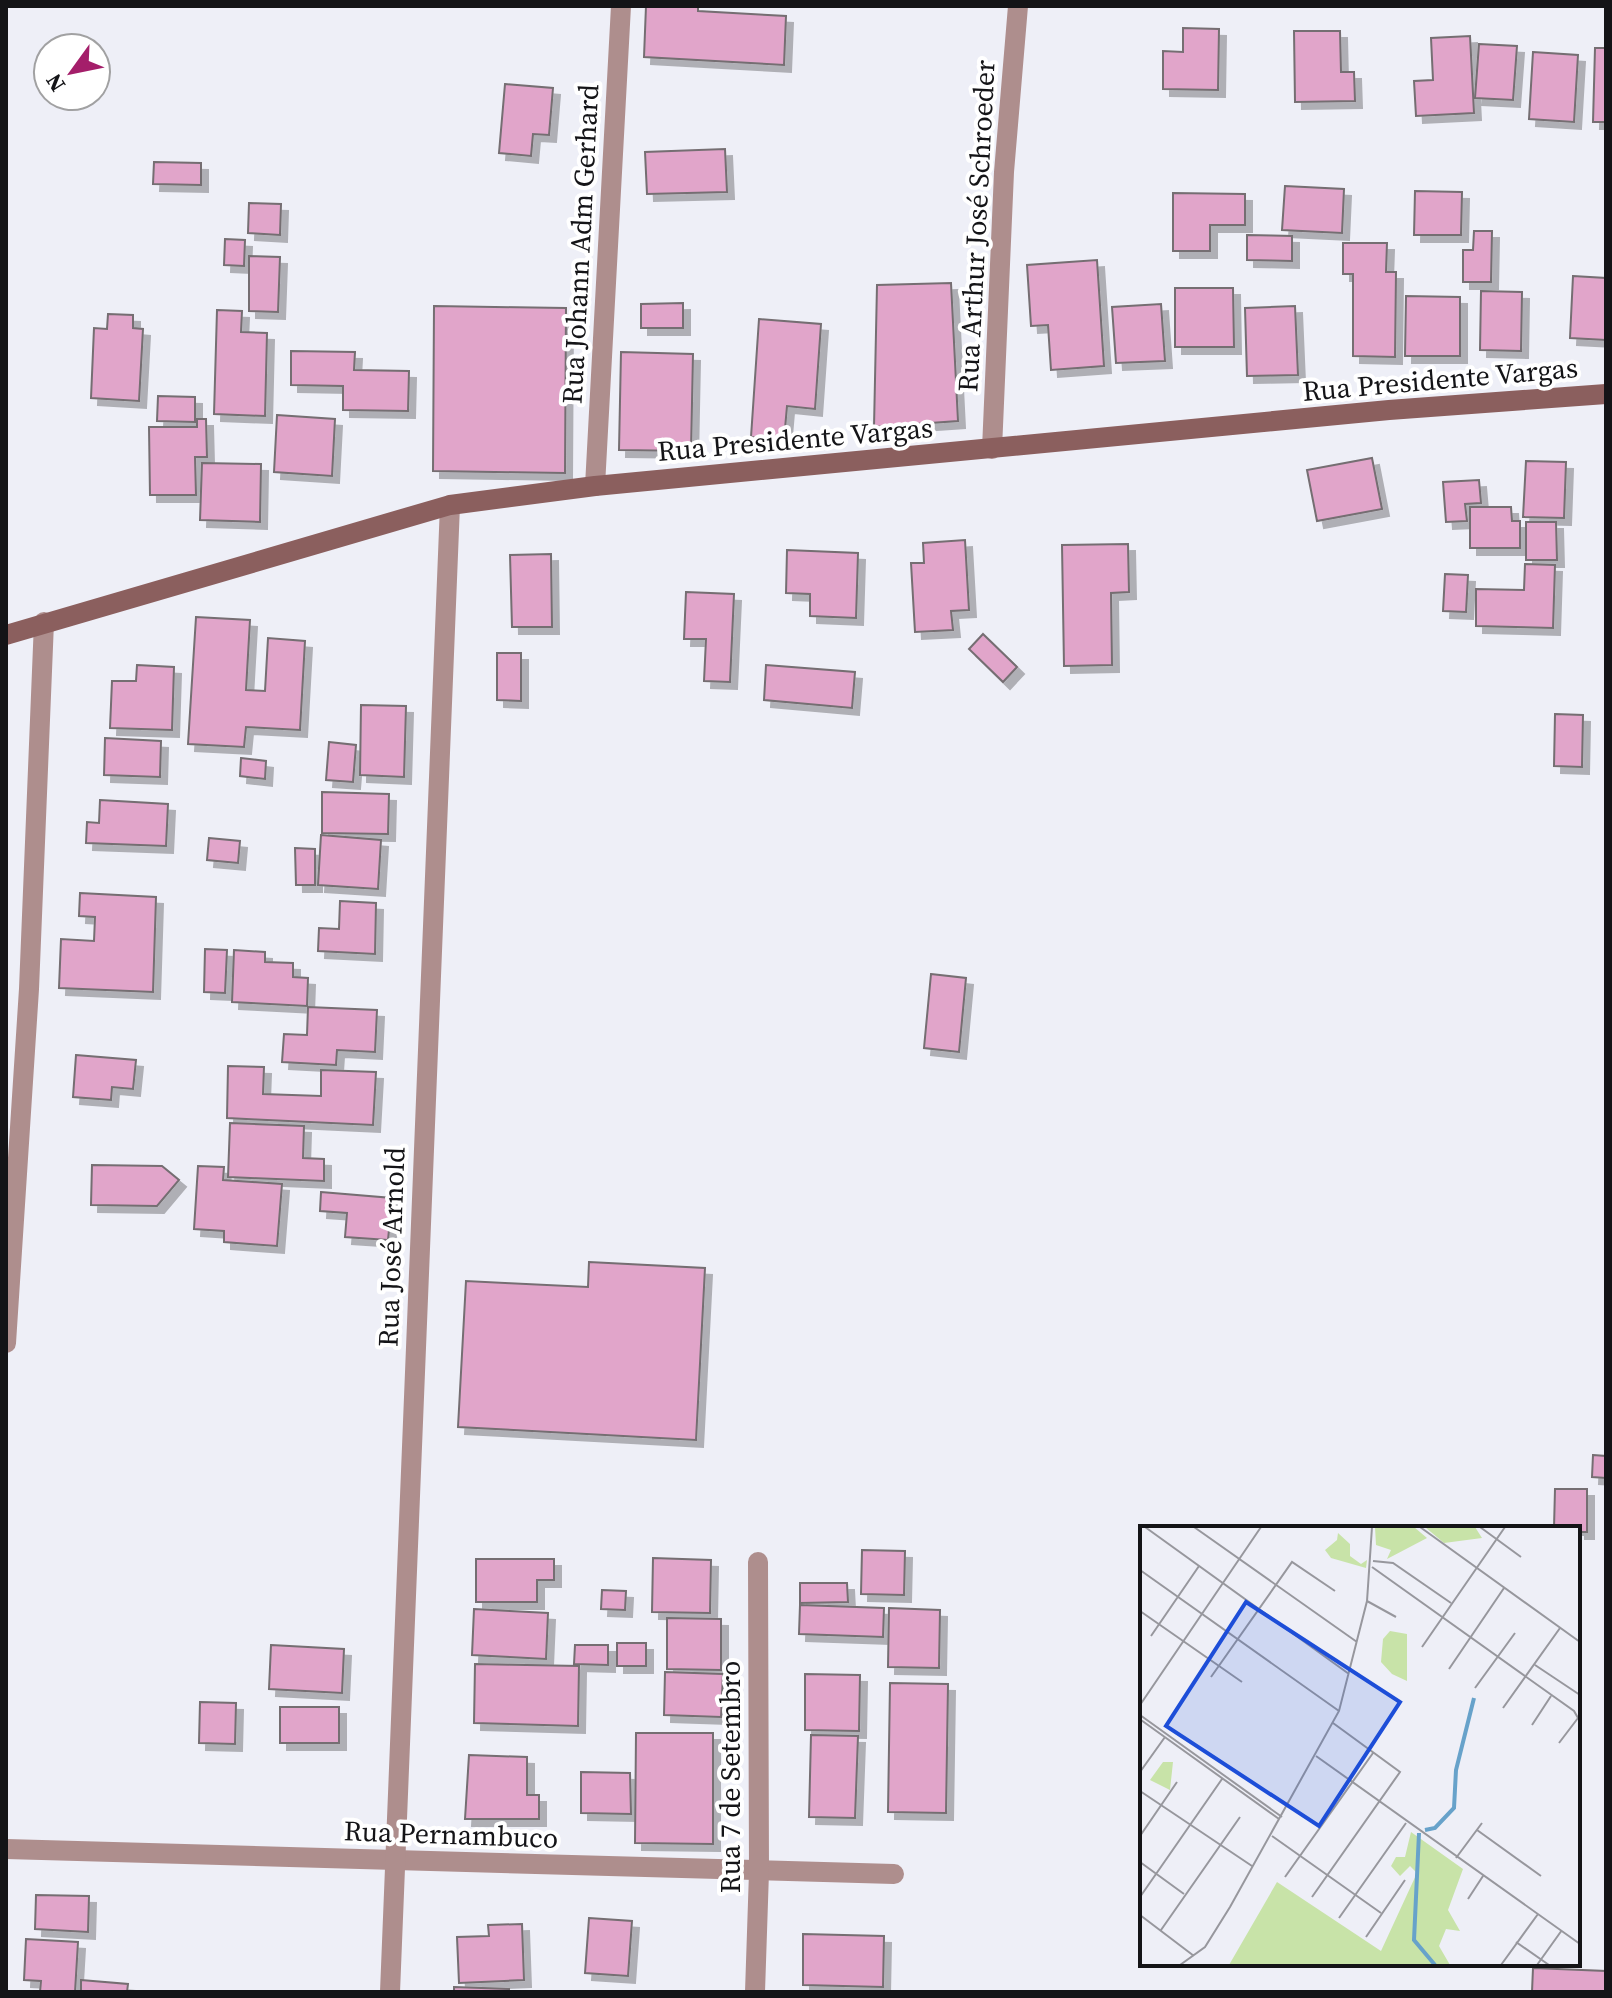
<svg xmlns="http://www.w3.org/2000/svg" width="1612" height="1998" font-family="'Source Serif 4',serif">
  <defs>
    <filter id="shadow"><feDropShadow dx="7" dy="7" stdDeviation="0" flood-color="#0004"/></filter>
  </defs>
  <rect width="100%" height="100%" fill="#eeeff7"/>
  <g fill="#e1a5ca" stroke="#756e72" stroke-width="2" filter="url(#shadow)">
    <polygon points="646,6 698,6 698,11 786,16 784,65 644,57"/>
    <polygon points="1183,28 1219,29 1218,90 1163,89 1163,51 1183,52"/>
    <polygon points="1294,31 1340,31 1341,72 1354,72 1355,101 1295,102"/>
    <polygon points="1470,36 1474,113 1416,116 1414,81 1433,80 1431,38"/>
    <polygon points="1479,44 1517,46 1513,100 1475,98"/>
    <polygon points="1595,48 1606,48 1606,122 1593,122"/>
    <polygon points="1533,52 1578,55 1574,122 1529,119"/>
    <polygon points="505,84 553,88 549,135 533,134 531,156 499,153"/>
    <polygon points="725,149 727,192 647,194 645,152"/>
    <polygon points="154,162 201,163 201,185 153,184"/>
    <polygon points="1285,186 1344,189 1342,233 1282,230"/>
    <polygon points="1415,191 1462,192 1461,235 1414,235"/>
    <polygon points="1173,193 1245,194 1245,225 1210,225 1210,251 1173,251"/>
    <polygon points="249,203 281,204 280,235 248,233"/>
    <polygon points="1474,231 1492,231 1491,282 1463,282 1463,250 1473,250"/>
    <polygon points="1247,235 1292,236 1292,261 1247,260"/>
    <polygon points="225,239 245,240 244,266 224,265"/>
    <polygon points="1343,243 1387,243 1386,272 1396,272 1395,357 1353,356 1353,274 1343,274"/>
    <polygon points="249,256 280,257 278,312 249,311"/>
    <polygon points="1097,260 1104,366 1051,370 1048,325 1031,326 1027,265"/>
    <polygon points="1573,276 1606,278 1606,340 1570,338"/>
    <polygon points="951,283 958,421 874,427 877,285"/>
    <polygon points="1175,288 1233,288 1234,347 1175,347"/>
    <polygon points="1481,291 1522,292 1521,351 1480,350"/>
    <polygon points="1406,296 1460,297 1460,356 1405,356"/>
    <polygon points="683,303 683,328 641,328 641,304"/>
    <polygon points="1161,304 1165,361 1116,363 1112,307"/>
    <polygon points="434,306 566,308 565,473 433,471"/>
    <polygon points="1295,306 1298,375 1247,376 1245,308"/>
    <polygon points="217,310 242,311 241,332 267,333 265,416 214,414"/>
    <polygon points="108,314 133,315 133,328 143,329 139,401 91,398 94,328 107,329"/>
    <polygon points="759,319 821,324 815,409 787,406 784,440 751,437"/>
    <polygon points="291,351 355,352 354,370 409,371 408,411 343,410 343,386 291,385"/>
    <polygon points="621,352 693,354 691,451 619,450"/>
    <polygon points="158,396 195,397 195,422 157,421"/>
    <polygon points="277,415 335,419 332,476 274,472"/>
    <polygon points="197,419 206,419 207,457 195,457 196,495 150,495 149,427 197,427"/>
    <polygon points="1372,458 1382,509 1317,521 1307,470"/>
    <polygon points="1526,461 1566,462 1564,518 1523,517"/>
    <polygon points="202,463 261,464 260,522 200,520"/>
    <polygon points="1479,480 1481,503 1465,504 1467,521 1446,522 1443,482"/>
    <polygon points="1470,507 1511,507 1512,521 1520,521 1520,548 1470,548"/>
    <polygon points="1526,522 1556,522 1557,560 1526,560"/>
    <polygon points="965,540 969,610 951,611 953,630 915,632 911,563 924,563 923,543"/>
    <polygon points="1128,544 1129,592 1111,593 1112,665 1064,666 1062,545"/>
    <polygon points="787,550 858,553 856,618 810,616 810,594 786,593"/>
    <polygon points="551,554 552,627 512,627 510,555"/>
    <polygon points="1525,564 1555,565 1553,628 1476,626 1476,589 1524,590"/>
    <polygon points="1445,574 1468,575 1466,612 1443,611"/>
    <polygon points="686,592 734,594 730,682 704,681 706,639 684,639"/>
    <polygon points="196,617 250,620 246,690 265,691 268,638 305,641 300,730 246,727 244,747 188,744"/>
    <polygon points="983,634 1017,667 1003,682 969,649"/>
    <polygon points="497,653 521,653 521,701 497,700"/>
    <polygon points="137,665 174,667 172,730 110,728 112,681 136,681"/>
    <polygon points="766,665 855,672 852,708 764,700"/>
    <polygon points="361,705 406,706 404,777 360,775"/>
    <polygon points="1555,714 1583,715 1582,767 1554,766"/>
    <polygon points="105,738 161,741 160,777 104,775"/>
    <polygon points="329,742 356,745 353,782 326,780"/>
    <polygon points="241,758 266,761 265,779 240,776"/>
    <polygon points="322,792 389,794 388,834 322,833"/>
    <polygon points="100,800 168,804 166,846 86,843 87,822 99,823"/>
    <polygon points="321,835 381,840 378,889 318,885"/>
    <polygon points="209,838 240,841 238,863 207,860"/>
    <polygon points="295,848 315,849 315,885 296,885"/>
    <polygon points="80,893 156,897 153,992 59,988 61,939 94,941 95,917 79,916"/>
    <polygon points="340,901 376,903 375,954 318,951 319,928 339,929"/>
    <polygon points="205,949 227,950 225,993 204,992"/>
    <polygon points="234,950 265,952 265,962 293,963 293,977 308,978 307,1006 232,1002"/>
    <polygon points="931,974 966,978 959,1052 924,1048"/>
    <polygon points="308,1007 377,1010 375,1052 337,1050 336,1065 282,1062 284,1034 307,1035"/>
    <polygon points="76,1055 136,1060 133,1089 112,1087 111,1100 73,1097"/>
    <polygon points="228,1066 264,1067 263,1094 321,1096 321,1070 376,1072 373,1125 227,1118"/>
    <polygon points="230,1123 304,1126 303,1158 324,1159 324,1181 228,1177"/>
    <polygon points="92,1165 162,1166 179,1180 157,1206 91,1205"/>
    <polygon points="198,1166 224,1167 223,1180 282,1184 277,1246 224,1242 224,1231 194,1229"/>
    <polygon points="321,1192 392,1198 388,1240 345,1237 347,1213 320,1211"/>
    <polygon points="589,1262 705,1268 696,1440 458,1427 466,1281 588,1287"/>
    <polygon points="1593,1455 1606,1456 1606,1478 1592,1477"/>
    <polygon points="1555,1489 1587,1489 1587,1532 1578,1532 1578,1528 1554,1528"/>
    <polygon points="862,1550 905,1551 904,1595 861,1594"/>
    <polygon points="653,1558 711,1560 710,1613 652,1612"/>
    <polygon points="476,1559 554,1559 554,1580 537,1580 537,1602 476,1602"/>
    <polygon points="800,1583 847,1583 848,1602 800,1603"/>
    <polygon points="602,1590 626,1591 625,1610 601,1609"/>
    <polygon points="800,1605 884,1608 883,1637 799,1634"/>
    <polygon points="889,1608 940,1610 939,1668 888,1667"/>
    <polygon points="474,1609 548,1613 546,1659 472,1655"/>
    <polygon points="667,1618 721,1619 721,1670 667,1669"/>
    <rect x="617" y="1643" width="29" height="23"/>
    <polygon points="271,1645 344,1649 342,1693 269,1689"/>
    <polygon points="575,1645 608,1645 608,1665 574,1664"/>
    <polygon points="475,1664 579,1666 578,1726 474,1723"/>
    <polygon points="665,1672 723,1674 721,1717 664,1715"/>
    <polygon points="805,1674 860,1675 859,1731 805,1730"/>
    <polygon points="890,1683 948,1684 946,1813 888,1812"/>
    <polygon points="200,1702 236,1703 235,1744 199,1743"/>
    <rect x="280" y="1707" width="59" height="36"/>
    <polygon points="636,1733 713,1733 713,1844 635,1843"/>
    <polygon points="811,1735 858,1736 855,1818 809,1817"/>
    <polygon points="469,1755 527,1757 527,1795 539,1795 539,1819 465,1819"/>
    <polygon points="581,1772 630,1773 631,1814 581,1813"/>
    <polygon points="36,1895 89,1896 88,1932 35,1929"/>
    <polygon points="589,1918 632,1921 628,1976 585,1973"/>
    <polygon points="522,1924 524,1980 459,1983 457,1937 489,1936 488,1925"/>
    <polygon points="803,1934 884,1936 883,1987 803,1985"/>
    <polygon points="26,1939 78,1942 75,1992 40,1992 41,1981 24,1980"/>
    <polygon points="1533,1968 1606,1971 1606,1992 1532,1992"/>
    <polygon points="81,1980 128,1984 127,1992 81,1992"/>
    <polygon points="454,1987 509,1989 509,1992 454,1992"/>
  </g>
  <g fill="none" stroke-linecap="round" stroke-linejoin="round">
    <g stroke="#ae8e8d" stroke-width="20">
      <polyline points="595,486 621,6"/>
      <polyline points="6,1343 29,989 44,622"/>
      <polyline points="6,1849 894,1874"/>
      <polyline points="755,1992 759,1872 758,1562"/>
    </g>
    <g stroke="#ae8e8d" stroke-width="20">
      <polyline points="992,449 1004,172 1018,6"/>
      <polyline points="390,1992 450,505"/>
    </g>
    <polyline stroke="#8b5f5e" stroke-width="20" points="6,635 450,505 595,486 1389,410 1606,394"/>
  </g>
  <g text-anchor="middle" stroke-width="8" stroke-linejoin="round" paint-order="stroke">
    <g font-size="28" fill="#141417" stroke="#fff">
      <text transform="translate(976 226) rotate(-87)" y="10">Rua Arthur José Schroeder</text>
      <text transform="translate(580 244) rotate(-87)" y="10">Rua Johann Adm Gerhard</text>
      <text transform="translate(1440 379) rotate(-5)" y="10">Rua Presidente Vargas</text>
      <text transform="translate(795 439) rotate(-5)" y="10">Rua Presidente Vargas</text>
      <text transform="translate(391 1247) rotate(-88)" y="10">Rua José Arnold</text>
      <text transform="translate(730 1777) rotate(-90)" y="10">Rua 7 de Setembro</text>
      <text transform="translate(451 1834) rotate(2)" y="10">Rua Pernambuco</text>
    </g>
  </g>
  <g transform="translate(1140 1526)">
    <rect width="440" height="440" fill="#eeeff7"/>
    <path d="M 235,1 L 274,1 L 287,12 L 247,33 L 251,24 L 236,19 ZM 285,1 L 335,1 L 342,12 L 304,17 ZM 198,7 L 210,18 L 210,30 L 221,38 L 227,34 L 226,42 L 191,32 L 185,24 L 197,14 ZM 250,105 L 267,108 L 267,155 L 252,148 L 241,136 L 243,113 ZM 23,236 L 33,236 L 30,264 L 10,254 ZM 271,306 L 323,343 L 308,384 L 320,405 L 306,403 L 299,420 L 310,439 L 89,439 L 137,356 L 241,425 L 277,347 L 270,340 L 260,350 L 251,340 L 256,331 L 265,331 Z" fill="#c8e3a8"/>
    <path fill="none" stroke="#67a2ca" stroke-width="4" d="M 285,304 L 295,302 L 314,282 L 316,244 L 334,172M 279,307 L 274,414 L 295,439"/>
    <path fill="none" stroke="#97979d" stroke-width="2" d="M 5,1 L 209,148M 54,1 L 217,116M 280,1 L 440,116M 340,1 L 381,31M 233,35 L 253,37 L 311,77M 232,41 L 434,185 L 438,192 L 419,217M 0,44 L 199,185M 227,75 L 256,91M 0,85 L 102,156M 11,110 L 59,40M 282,121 L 365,1M 395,139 L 440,169M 309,143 L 364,62M 71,151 L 152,36 L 195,65M 335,162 L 375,107M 0,179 L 121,1M 363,182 L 420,102M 0,189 L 142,291M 1,194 L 139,293M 392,199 L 411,170M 176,230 L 440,418M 0,246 L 25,211M 0,265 L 112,340M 337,304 L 401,350M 0,310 L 37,256M 132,310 L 241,387M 316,332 L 342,297M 0,336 L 44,368M 145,351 L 233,227M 0,371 L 82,253M 172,371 L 260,246 L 193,197M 328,373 L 343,350M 0,389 L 54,430M 199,392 L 266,297M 21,404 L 100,291M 226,411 L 265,354M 376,416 L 409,439M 40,439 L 65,421 L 90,381 L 199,185 L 227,75 L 232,1M 361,439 L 398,388M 397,439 L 422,404"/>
    <path fill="#1d4ed8" fill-opacity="0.15" stroke="#1d4ed8" stroke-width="4" d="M 106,76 L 260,176 L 179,300 L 26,200 Z"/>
    <rect width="440" height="440" fill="none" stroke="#141417" stroke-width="4"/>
  </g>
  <rect width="1612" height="1998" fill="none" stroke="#141417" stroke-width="16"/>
  <g transform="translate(72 72) rotate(237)"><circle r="38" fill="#ffffff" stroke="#a1a1a2" stroke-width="2"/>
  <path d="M0-6L14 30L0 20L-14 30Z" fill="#a41e6a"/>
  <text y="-12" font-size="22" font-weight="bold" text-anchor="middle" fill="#141417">N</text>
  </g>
</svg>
